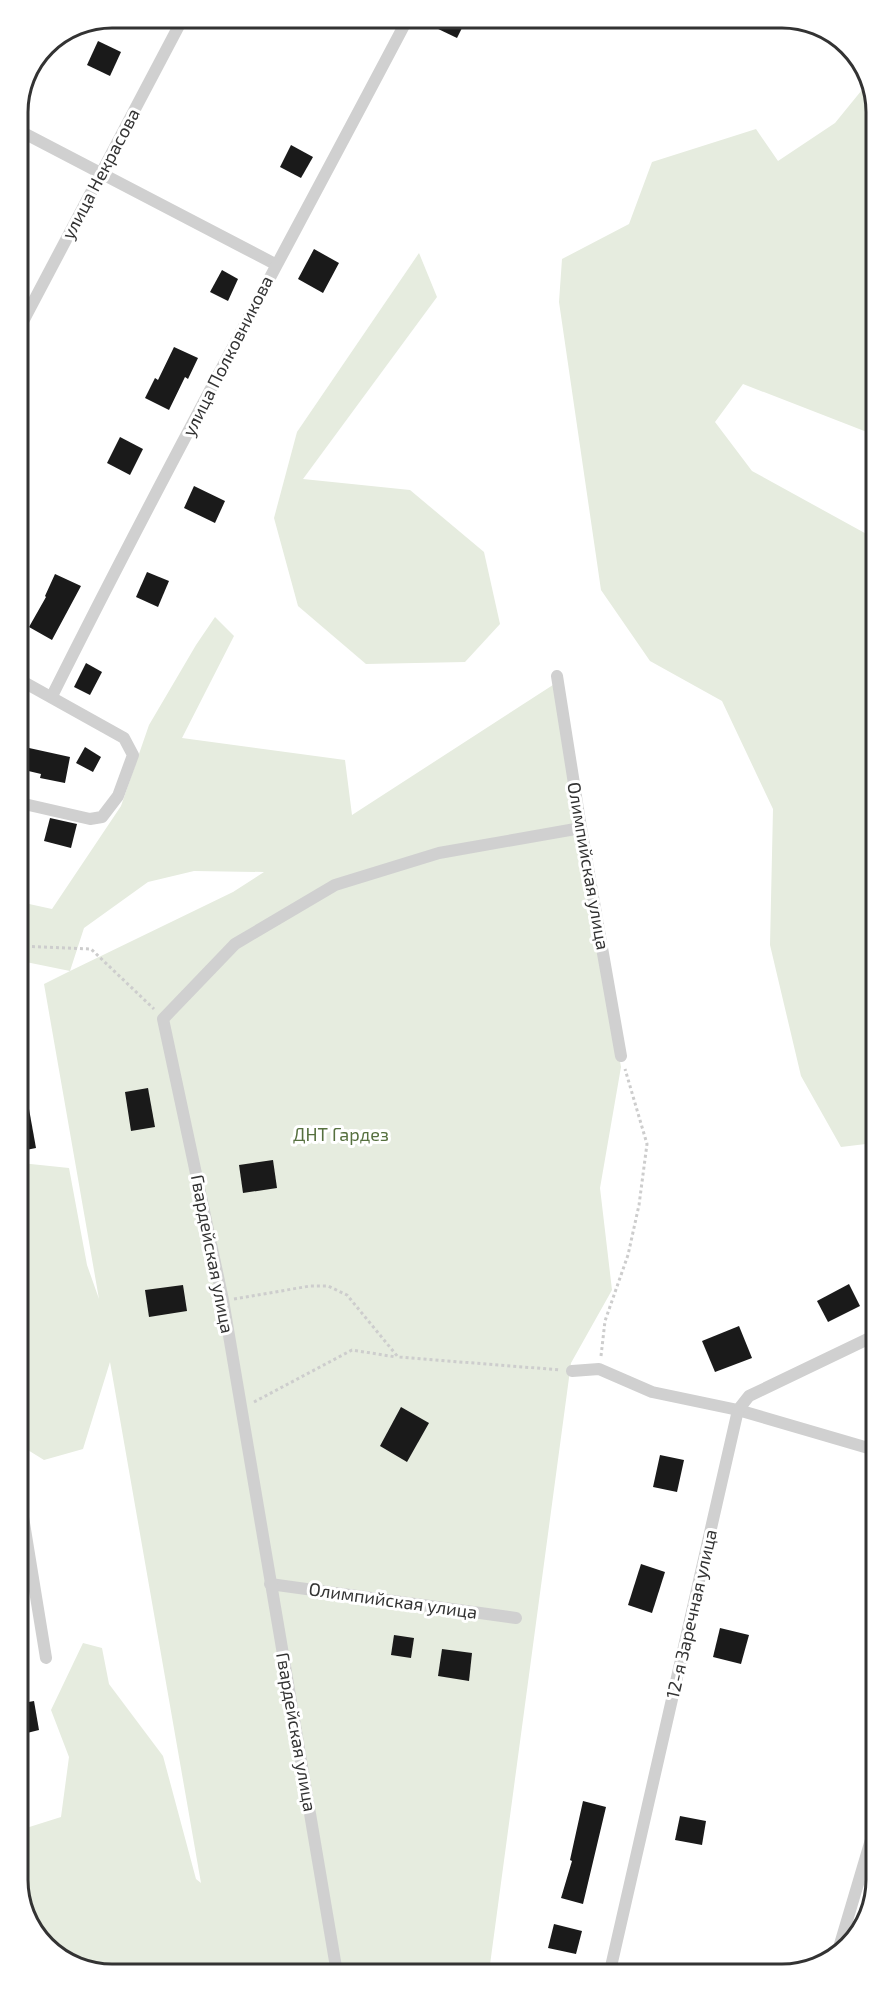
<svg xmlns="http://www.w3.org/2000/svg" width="894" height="1993" font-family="'Exo 2',sans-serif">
  <rect width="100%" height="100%" fill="#fff"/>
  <g fill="#e6ecdf" fill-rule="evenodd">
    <polygon points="870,80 872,434 743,384 715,422 752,471 872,537 874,1143 841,1147 801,1076 770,945 773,809 722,701 650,661 601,590 559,302 562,259 629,224 652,162 756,129 778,161 835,123"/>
    <polygon points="419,253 437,297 303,479 410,490 484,552 500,624 465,662 366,664 298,606 274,518 297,432"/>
    <path d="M 215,617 L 234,636 L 182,738 L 345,760 L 352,815 L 556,683 L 621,1067 L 600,1188 L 612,1290 L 571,1363 L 489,1972 L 216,1974 L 216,1972 L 201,1968 L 198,1974 L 106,1975 L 55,1955 L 23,1911 L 23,1829 L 61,1817 L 69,1757 L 51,1710 L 83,1643 L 102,1648 L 109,1684 L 163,1756 L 196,1879 L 201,1883 L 110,1362 L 83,1449 L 44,1460 L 23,1447 L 22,1442 L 21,1163 L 69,1168 L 87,1265 L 99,1299 L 44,984 L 70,971 L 21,961 L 20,902 L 52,909 L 121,806 L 149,725 L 196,645 ZM 194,871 L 264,872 L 233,892 L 70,971 L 84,928 L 148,882 Z"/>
  </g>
  <g fill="#1a1a1a">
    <polygon points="439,18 467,18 457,38 434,27"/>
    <polygon points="98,41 121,52 110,76 87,65"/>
    <polygon points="291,145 313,157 301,178 280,167"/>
    <polygon points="314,249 339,263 323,293 298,279"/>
    <polygon points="222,270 238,279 228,301 210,292"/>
    <polygon points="174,347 198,358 188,379 185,377 169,410 145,398 155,378 158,380"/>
    <polygon points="120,437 143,449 130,475 107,463"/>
    <polygon points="194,486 225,501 215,523 184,508"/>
    <polygon points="147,572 169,581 158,607 136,597"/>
    <polygon points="55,574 81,586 52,640 29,627 46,597 45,596"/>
    <polygon points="86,663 102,672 90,695 74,687"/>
    <polygon points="20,746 70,757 65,783 40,778 41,774 20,769"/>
    <polygon points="85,747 101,757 93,772 76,763"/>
    <polygon points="50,818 77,824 71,848 44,841"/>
    <polygon points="148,1088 155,1127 131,1131 125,1092"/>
    <polygon points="27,1098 36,1148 21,1151 21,1099"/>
    <polygon points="273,1160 277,1188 243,1193 239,1165"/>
    <polygon points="849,1284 860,1306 828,1322 817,1301"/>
    <polygon points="183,1285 187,1311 149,1317 145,1290"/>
    <polygon points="739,1326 752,1358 715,1372 702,1341"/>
    <polygon points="401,1407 429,1423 407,1462 380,1446"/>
    <polygon points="660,1455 684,1460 677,1492 653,1487"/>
    <polygon points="641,1564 665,1572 652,1613 628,1605"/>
    <polygon points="720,1628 749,1635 741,1664 713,1657"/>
    <polygon points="394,1635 414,1638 411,1658 391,1655"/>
    <polygon points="442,1649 472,1653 469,1681 438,1676"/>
    <polygon points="34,1701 39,1730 23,1734 23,1703"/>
    <polygon points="583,1801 606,1807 583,1904 561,1898 572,1861 570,1860"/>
    <polygon points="680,1816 706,1821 702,1845 675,1840"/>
    <polygon points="554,1924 582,1931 576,1954 548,1948"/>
  </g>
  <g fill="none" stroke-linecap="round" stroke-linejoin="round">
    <g stroke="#cdcdcd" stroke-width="3" stroke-dasharray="3 3" stroke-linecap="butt">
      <polyline points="20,946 91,949 154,1009"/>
      <polyline points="234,1299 310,1286 328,1286 347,1295 398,1357 561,1370"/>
      <polyline points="601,1356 605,1321 628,1255 639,1205 647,1144 625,1069"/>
      <polyline points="254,1402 352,1350 396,1357"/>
    </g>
    <g stroke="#d0d0d0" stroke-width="12">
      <polyline points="18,130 275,264"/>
      <polyline points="19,329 183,18"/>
      <polyline points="557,676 581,828 621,1056"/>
      <polyline points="20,680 124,738 133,755 118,796 102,817 90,819 20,803"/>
      <path d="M 52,696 C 166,468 289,244 408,18"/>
      <polyline points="572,1371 599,1369 652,1392 738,1410 875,1450"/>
      <polyline points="22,1511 46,1658"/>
      <polyline points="270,1584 516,1618"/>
      <polyline points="838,1951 876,1823"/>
      <polyline points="610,1971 738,1410 749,1396 874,1336"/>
      <polyline points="337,1973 223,1300 163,1019 235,944 335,885 439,853 581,828"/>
    </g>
  </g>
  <g text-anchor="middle" stroke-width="6" stroke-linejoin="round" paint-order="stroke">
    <g font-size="18" fill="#333" stroke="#fff">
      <text transform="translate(101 174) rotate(-62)" y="6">улица Некрасова</text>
      <text transform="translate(228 356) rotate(-63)" y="6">улица Полковникова</text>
      <text transform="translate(588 866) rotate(80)" y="6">Олимпийская улица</text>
      <text transform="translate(212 1254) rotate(79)" y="6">Гвардейская улица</text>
      <text transform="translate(393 1601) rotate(8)" y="6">Олимпийская улица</text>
      <text transform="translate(692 1614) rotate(-77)" y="6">12-я Заречная улица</text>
      <text transform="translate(296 1732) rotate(80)" y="6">Гвардейская улица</text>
    </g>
    <g font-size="18" fill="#56703f" stroke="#fff">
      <text x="341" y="1141">ДНТ Гардез</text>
    </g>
  </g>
  <path d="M0 0H894V1993H0ZM112 28H782A84 84 0 0 1 866 112V1880A84 84 0 0 1 782 1964H112A84 84 0 0 1 28 1880V112A84 84 0 0 1 112 28Z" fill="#fff" fill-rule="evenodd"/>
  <path fill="none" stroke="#333" stroke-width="3" d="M112 28H782A84 84 0 0 1 866 112V1880A84 84 0 0 1 782 1964H112A84 84 0 0 1 28 1880V112A84 84 0 0 1 112 28Z"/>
</svg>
